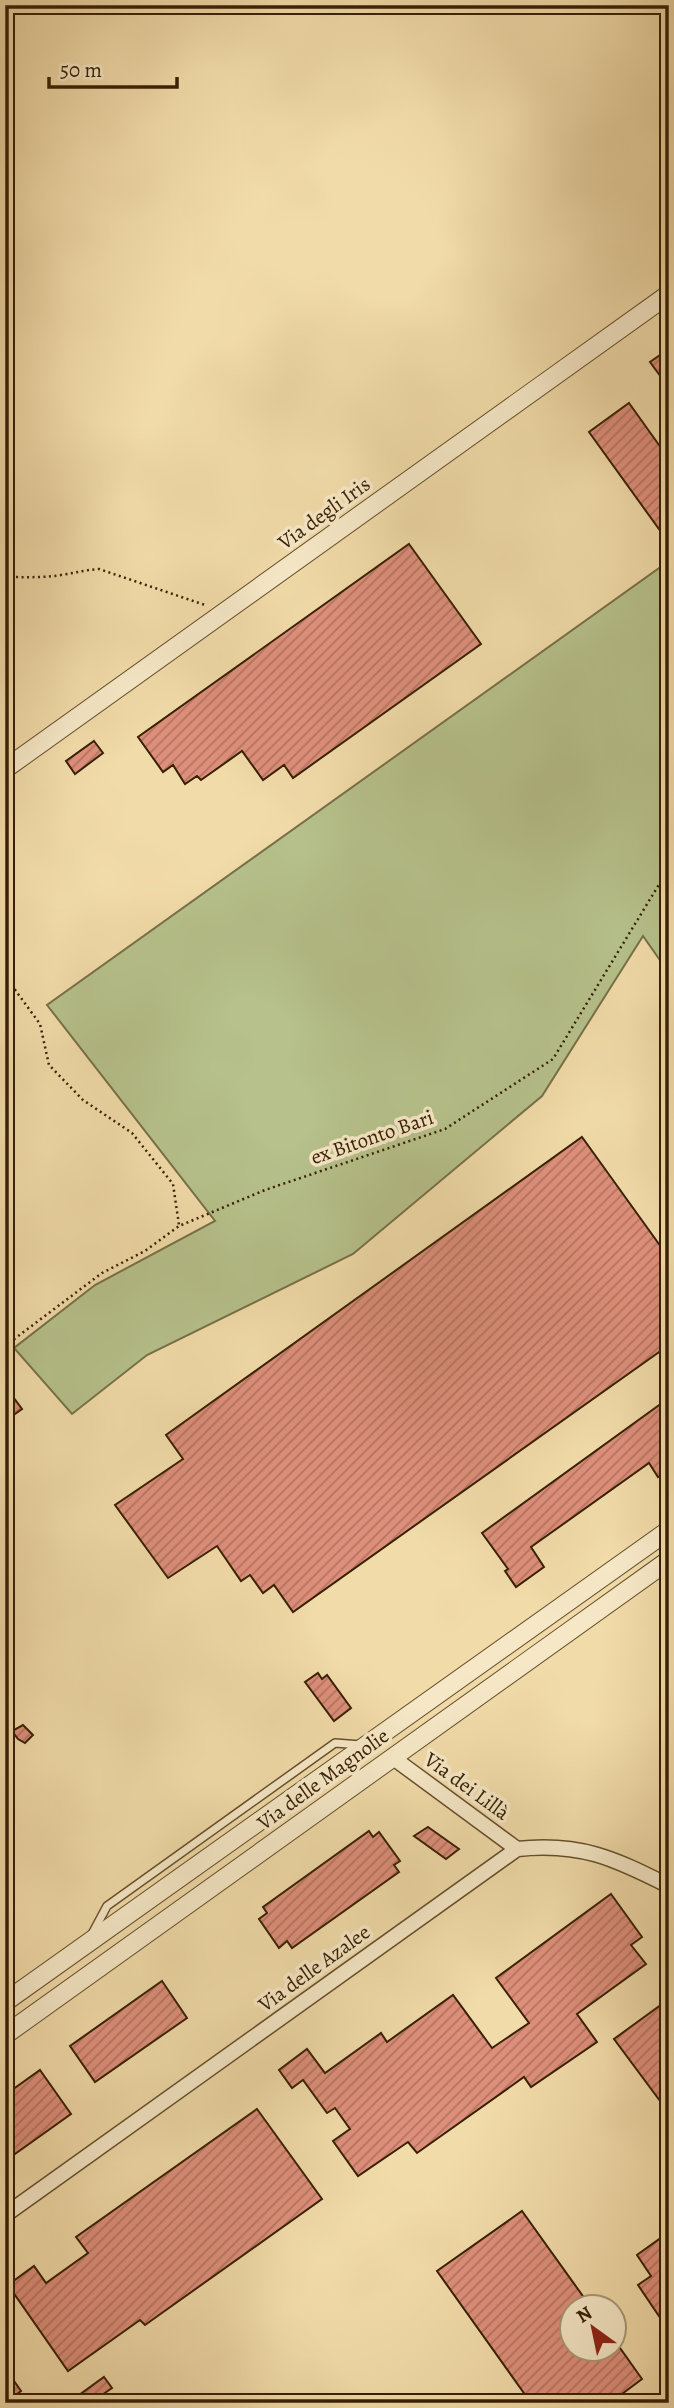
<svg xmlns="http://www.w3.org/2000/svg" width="674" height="2408" font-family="Alegreya,serif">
  <defs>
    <pattern id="building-hatch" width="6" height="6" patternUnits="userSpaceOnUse" patternTransform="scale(1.75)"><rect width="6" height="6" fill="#de8f7b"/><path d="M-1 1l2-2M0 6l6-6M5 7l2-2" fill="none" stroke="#b57463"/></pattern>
  </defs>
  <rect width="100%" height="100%" fill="#f1dba9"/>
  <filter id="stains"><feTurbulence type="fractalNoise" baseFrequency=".00286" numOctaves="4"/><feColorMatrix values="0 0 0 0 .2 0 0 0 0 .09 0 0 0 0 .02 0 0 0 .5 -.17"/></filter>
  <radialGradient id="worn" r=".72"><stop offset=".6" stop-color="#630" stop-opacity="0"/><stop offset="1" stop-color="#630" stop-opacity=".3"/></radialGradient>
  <polygon fill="#b6c18b" stroke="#777048" stroke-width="2" points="669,561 669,973 643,936 542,1096 353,1254 147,1355 72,1414 14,1348 95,1285 215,1221 47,1005"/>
  <g fill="url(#building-hatch)" stroke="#382004" stroke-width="2">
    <polygon points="669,349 669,388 650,362"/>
    <polygon points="629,403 669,459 669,543 589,432"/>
    <polygon points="409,544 481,644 293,778 284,765 263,780 242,751 201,780 197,776 185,784 173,765 163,772 138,737"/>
    <polygon points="94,741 103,753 75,774 66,761"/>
    <polygon points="582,1137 669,1258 669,1345 293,1612 274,1585 263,1593 250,1575 241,1581 217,1546 168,1578 115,1505 183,1459 166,1435"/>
    <polygon points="5,1386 22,1409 5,1421"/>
    <polygon points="669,1398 669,1470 658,1477 649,1463 531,1547 544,1567 516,1587 505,1571 508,1569 482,1533"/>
    <polygon points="318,1673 322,1679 327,1675 351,1708 334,1721 305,1682"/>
    <polygon points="23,1725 33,1735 25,1743 18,1739 12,1731"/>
    <polygon points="428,1827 459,1849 446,1859 414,1836"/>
    <polygon points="369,1831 373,1837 379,1832 400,1861 394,1865 399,1872 292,1948 287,1941 279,1948 259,1919 267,1913 263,1907"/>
    <polygon points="611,1894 642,1937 631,1945 646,1964 577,2014 597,2042 531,2087 524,2077 417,2153 408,2142 358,2176 333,2141 350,2129 335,2108 327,2113 303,2080 292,2088 279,2070 307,2049 325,2073 381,2033 387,2042 453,1995 492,2048 529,2023 496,1978"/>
    <polygon points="162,1981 187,2018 95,2082 70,2046"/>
    <polygon points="669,1999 669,2113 614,2039"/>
    <polygon points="40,2070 71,2114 5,2161 5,2095"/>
    <polygon points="257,2109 322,2199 145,2325 140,2320 68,2371 8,2285 34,2266 46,2283 88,2253 76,2237"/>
    <polygon points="522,2211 590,2306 572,2306 572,2348 620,2348 642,2379 622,2394 628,2403 531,2403 437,2271"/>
    <polygon points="669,2232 669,2331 638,2285 651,2276 637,2255"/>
    <polygon points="5,2368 21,2391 5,2403"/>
    <polygon points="104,2377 112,2388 102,2395 108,2403 68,2403"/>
  </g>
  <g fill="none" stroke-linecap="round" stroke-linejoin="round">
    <g stroke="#664f2d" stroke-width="10">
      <polyline id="service" points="92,1934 107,1906 335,1743 361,1745"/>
    </g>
    <g stroke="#664f2d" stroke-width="17">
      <g id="minor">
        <polyline points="661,5 669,9"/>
        <polyline points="392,1757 517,1849"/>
        <path d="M 5,2215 L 517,1849 C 579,1842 614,1858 669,1886"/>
      </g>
    </g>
    <g stroke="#664f2d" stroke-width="20">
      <g id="tertiary">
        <polyline points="5,769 669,294"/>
        <polyline points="5,2002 669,1530"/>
        <polyline points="5,2035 669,1560"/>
      </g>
    </g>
    <g stroke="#382004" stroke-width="2.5" stroke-dasharray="2 3.5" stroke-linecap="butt">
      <path d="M 5,577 C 24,577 42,578 61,575 C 74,573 85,570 99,569 L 205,605"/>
      <polyline points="5,976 40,1024 49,1065 83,1100 132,1133 173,1184 179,1225"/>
      <polyline points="5,1346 102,1273 145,1251 179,1226 265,1190 445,1129 553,1059 669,868"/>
    </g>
    <use href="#service" stroke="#f6e8c7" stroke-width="7"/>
    <use href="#minor" stroke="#f6e8c7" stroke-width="14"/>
    <use href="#tertiary" stroke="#f6e8c7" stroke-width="18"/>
  </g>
  <g text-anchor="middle" stroke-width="7" stroke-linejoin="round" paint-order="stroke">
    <g font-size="21" fill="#382004" stroke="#f6e8c7">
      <text transform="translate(324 513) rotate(-36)" y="7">Via degli Iris</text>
      <text transform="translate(372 1137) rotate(-19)" y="7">ex Bitonto Bari</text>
      <text transform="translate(323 1779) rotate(-36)" y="7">Via delle Magnolie</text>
      <text transform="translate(467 1786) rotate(36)" y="7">Via dei Lillà</text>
      <text transform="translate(314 1968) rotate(-36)" y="7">Via delle Azalee</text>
    </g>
  </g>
  <rect width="674" height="2408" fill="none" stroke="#f1dba9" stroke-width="28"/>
  <rect x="7" y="7" width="660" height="2394" fill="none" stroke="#382004" stroke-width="3.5"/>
  <rect x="14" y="14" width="646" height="2380" fill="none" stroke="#382004" stroke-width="2"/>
  <g transform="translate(593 2328) rotate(327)"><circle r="33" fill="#f6e8c7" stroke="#aa9879" stroke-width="2"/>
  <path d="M0-5L12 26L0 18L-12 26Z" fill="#8f2418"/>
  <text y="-10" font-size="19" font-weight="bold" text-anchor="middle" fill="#382004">N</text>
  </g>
  <path d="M49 77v10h128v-10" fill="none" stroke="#382004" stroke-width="3.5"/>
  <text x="60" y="77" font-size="21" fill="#382004" stroke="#f6e8c7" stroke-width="5" paint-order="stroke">50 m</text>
  <rect width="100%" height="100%" filter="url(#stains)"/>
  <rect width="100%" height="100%" fill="url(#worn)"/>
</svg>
